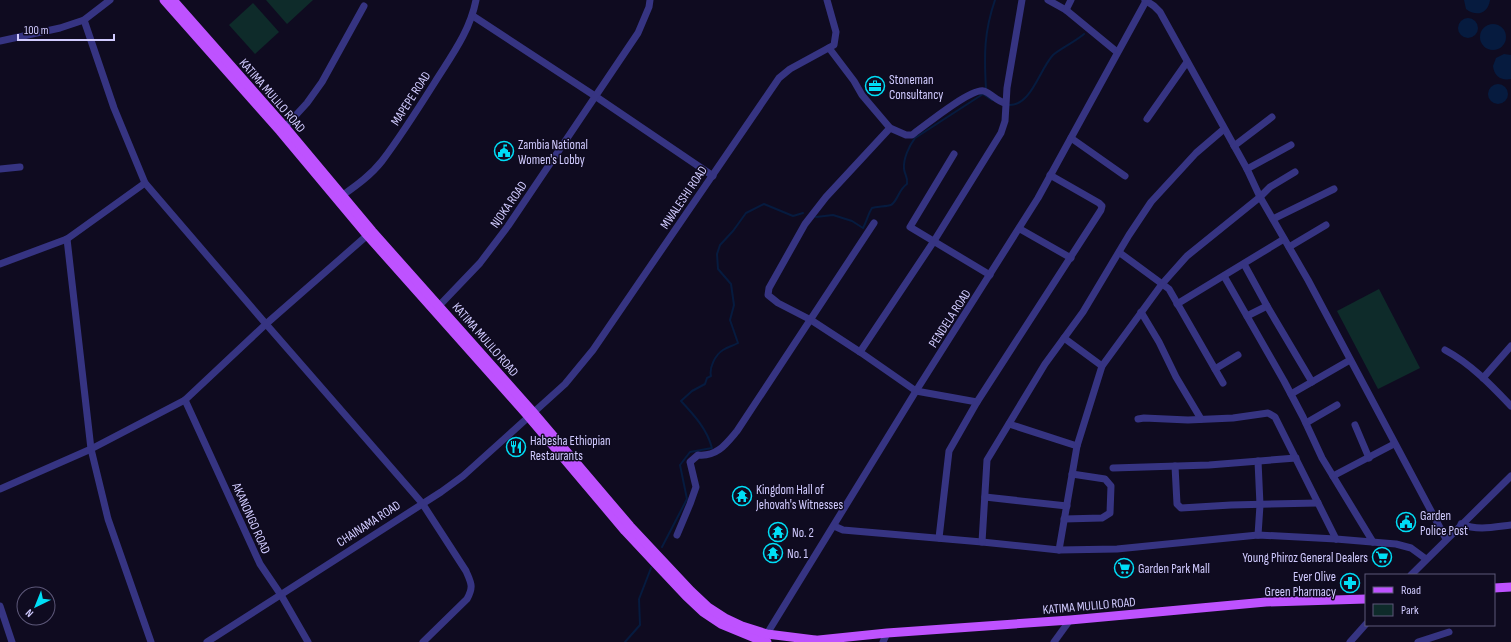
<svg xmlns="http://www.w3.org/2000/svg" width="1511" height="642" font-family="'Sofia Sans Condensed',sans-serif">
  <rect width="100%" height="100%" fill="#0f0b20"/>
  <g fill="#0e2b2a">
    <polygon points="266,0 313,0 287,24"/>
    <polygon points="253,3 279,32 255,54 229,25"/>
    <polygon points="1379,289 1420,368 1378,389 1337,311"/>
  </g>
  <g fill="#061b3f">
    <path d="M 1464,0 L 1490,0 C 1488,14 1476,17 1466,9 Z"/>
    <circle cx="1468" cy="28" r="10"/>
    <circle cx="1493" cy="37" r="13"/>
    <path d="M 1504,54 L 1511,55 L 1511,79 C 1501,81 1494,76 1493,66 L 1496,58 Z"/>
    <circle cx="1498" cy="94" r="10"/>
  </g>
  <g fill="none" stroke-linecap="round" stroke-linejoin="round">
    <g stroke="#061b3f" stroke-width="2">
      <path d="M 986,89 C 984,55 984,32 995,0"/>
      <path d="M 1008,105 C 1031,107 1039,70 1053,55 C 1060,49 1076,41 1084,34"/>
      <path d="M 816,217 L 833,215 L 852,221 L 863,228 C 867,221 868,214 872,208 C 876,207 888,206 891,205 C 898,201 898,190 907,184 C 908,176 905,176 904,169 C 903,159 909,146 915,138 L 983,94 L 992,100"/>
      <path d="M 662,547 L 687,499 L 680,465 L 690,452 L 712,448 C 707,429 694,415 681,401 L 692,391 L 705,384 L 707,378 L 711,376 C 709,368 715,355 723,350 C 727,347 733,346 738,343 L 730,320 L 734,305 L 731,284 L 718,269 L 717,254 L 720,245 L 733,231 L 746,213 L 764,204 L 793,216 L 803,213"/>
      <polyline points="625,642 640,625 639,599 651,568"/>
    </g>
    <g stroke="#363482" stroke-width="7">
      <polyline points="1048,0 1066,10 1117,52"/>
      <polyline points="1145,0 1154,6 1160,12 1247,169 1260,197 1308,280 1446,539"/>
      <polyline points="1066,10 1071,0"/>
      <polyline points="473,16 595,96 713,176"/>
      <path d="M 84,20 L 114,108 L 145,183 L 266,324 L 422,503 L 466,571 C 471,583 474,586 467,599 L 423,642"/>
      <polyline points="0,41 60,28 84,20 110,0"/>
      <path d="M 829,48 L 854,81 L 862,95 L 890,128 L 906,135 L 912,135 C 924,126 972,87 984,91 C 992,94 996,101 1005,103"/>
      <polyline points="1147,119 1187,62"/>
      <polyline points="285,127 307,103 322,82 364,6"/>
      <polyline points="890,128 826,197 805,224 769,288 768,295 778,303 811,320 860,352 916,391 977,402 1101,210 1102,206 1099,203 1050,175"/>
      <polyline points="1071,138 1125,176"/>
      <polyline points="1234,146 1272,117"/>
      <polyline points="954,154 910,227 990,275"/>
      <polyline points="0,169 20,167"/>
      <polyline points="1247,169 1291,145"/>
      <path d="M 343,195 C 357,185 371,175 382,161 C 401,136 418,109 435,82 C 452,55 470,31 476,0"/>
      <polyline points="1273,219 1334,189"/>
      <polyline points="1020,229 1071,258"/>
      <polyline points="67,239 91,449 108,519 151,642"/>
      <polyline points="1289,247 1326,225"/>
      <polyline points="1120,253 1169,289 1223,383"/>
      <polyline points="0,264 67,239 145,183"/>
      <polyline points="1244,264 1267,306 1312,382"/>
      <polyline points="1224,276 1284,381 1303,417 1322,458 1373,542"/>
      <polyline points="1177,304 1284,239"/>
      <polyline points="436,309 480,263 508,226 638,33 649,7 650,0"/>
      <polyline points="1141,312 1159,342 1176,377 1201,419"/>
      <polyline points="1247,316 1267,306"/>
      <polyline points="1064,338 1102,366"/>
      <path d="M 1445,350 C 1471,364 1491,385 1511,406"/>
      <polyline points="860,352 934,241 1001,133 1005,121 1007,88 1022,0"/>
      <polyline points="1215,369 1238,355"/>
      <polyline points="1483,378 1511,346"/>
      <polyline points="1291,394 1350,360"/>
      <polyline points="185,400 260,564 281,595 308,642"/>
      <polyline points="1138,419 1144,418 1188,420 1233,418 1268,413 1275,417 1336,539"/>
      <polyline points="1306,423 1337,405"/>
      <polyline points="1009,424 1077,446"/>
      <polyline points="1355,425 1369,458"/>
      <polyline points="1258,461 1260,505 1258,535"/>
      <polyline points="1175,466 1177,504 1181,508 1231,505 1318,503"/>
      <polyline points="1113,468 1209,465 1296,458"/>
      <polyline points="1333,476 1394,444"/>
      <polyline points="0,489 91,449 185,400 266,324 371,232"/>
      <polyline points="985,497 1067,506"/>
      <polyline points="1064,519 1102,518 1110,513 1111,486 1105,479 1072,474"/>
      <path d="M 1461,524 C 1478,531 1494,527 1511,525"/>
      <polyline points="834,526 843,530 982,542 1059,550 1117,549 1258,535 1336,539 1396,544 1411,548 1426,559"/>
      <path d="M 677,535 L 690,504 L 696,487 L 690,462 L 698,455 C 717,457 726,444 737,431 L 874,223"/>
      <polyline points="939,538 949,451 977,402"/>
      <polyline points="982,542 987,460 1045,364 1083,312 1129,235 1151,202 1196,153 1224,129"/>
      <polyline points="1059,550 1077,446 1102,366 1162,284 1187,256 1260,197 1270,187 1295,172"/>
      <polyline points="1411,575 1511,476"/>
      <polyline points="0,606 12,642"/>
      <polyline points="765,637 916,391 1038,198 1146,1"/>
      <polyline points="207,642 441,492 463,476 565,384 593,350 779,78 790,69 834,45 836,32 827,0"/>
      <polyline points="883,642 887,633"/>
      <polyline points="1054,642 1070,620"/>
      <polyline points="1350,642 1366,624"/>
      <polyline points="1418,642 1449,632"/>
    </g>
    <g stroke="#be52ff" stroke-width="9">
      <polyline points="164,0 280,131 367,235 528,416 625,531 654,562 686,596 703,612 721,624 762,641 767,642"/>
      <polyline points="173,0 285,127 372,231 533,412 630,526 691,591 708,607 725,618 742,626 767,634 815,640"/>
      <polyline points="1494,588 1511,587"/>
      <polyline points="809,641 887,633 1070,620 1266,602 1366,599"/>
    </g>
  </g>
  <defs>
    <g id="office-ring" transform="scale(1)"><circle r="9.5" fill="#0f0b20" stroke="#00def6" stroke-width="1.5"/><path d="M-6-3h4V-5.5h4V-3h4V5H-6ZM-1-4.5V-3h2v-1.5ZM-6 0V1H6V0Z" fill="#00def6"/></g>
    <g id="civic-ring" transform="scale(1)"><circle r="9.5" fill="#0f0b20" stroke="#00def6" stroke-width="1.5"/><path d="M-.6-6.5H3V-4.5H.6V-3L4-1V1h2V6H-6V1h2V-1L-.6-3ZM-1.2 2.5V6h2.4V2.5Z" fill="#00def6"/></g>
    <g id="restaurant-ring" transform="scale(1)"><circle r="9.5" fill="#0f0b20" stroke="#00def6" stroke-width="1.5"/><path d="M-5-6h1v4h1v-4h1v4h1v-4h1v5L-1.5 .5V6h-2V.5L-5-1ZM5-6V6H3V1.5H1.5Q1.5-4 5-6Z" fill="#00def6"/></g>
    <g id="temple-ring" transform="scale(1)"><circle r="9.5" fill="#0f0b20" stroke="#00def6" stroke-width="1.5"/><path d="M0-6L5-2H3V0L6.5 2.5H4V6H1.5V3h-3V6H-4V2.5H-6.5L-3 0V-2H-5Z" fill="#00def6"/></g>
    <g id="supermarket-ring" transform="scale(1)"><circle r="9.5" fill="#0f0b20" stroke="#00def6" stroke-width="1.5"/><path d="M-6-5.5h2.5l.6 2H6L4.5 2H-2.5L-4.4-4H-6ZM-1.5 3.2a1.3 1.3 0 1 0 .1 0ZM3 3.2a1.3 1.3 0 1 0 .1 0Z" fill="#00def6"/></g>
    <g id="pharmacy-ring" transform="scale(1)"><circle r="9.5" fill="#0f0b20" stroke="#00def6" stroke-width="1.5"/><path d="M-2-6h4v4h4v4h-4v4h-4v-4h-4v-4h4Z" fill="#00def6"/></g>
  </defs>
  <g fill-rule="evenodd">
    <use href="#office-ring" x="875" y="86"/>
    <use href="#civic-ring" x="504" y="151"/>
    <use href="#restaurant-ring" x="516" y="447"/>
    <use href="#temple-ring" x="742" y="496"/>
    <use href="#civic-ring" x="1406" y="522"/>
    <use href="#temple-ring" x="778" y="532"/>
    <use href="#temple-ring" x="773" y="553"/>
    <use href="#supermarket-ring" x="1382" y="557"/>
    <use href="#supermarket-ring" x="1124" y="568"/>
    <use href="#pharmacy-ring" x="1350" y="583"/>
  </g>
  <g text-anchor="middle" stroke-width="3" stroke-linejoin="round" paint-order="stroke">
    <g font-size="13" fill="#d1cbff" stroke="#0f0b20" text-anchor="start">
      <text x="889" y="84">Stoneman<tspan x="889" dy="15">Consultancy</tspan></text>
      <text x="518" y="149">Zambia National<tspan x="518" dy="15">Women's Lobby</tspan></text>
      <text x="530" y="445">Habesha Ethiopian<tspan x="530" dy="15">Restaurants</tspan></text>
      <text x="756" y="494">Kingdom Hall of<tspan x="756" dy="15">Jehovah's Witnesses</tspan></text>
      <text x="1420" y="520">Garden<tspan x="1420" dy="15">Police Post</tspan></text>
      <text x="792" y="537">No. 2</text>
      <text x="787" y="558">No. 1</text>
      <text x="1368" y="562" text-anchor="end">Young Phiroz General Dealers</text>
      <text x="1138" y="573">Garden Park Mall</text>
      <text x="1336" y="581" text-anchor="end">Ever Olive<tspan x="1336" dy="15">Green Pharmacy</tspan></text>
    </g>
    <g font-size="13" fill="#d1cbff" stroke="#0f0b20">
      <text transform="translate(273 95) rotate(49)" y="5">KATIMA MULILO ROAD</text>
      <text transform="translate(410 98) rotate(-57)" y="5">MAPEPE ROAD</text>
      <text transform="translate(683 197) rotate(-56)" y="5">MWALESHI ROAD</text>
      <text transform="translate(508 204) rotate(-55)" y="5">NJOKA ROAD</text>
      <text transform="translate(949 318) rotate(-57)" y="5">PENDELA ROAD</text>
      <text transform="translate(486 339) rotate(49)" y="5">KATIMA MULILO ROAD</text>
      <text transform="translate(252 518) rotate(66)" y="5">AKANONGO ROAD</text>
      <text transform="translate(368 523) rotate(-33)" y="5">CHAINAMA ROAD</text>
      <text transform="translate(1089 605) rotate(-5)" y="5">KATIMA MULILO ROAD</text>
    </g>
  </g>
  <rect x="1365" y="574" width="130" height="52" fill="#0f0b20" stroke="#5d5879"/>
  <rect x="1373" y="587" width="20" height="6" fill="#be52ff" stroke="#5d5879"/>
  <text x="1401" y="594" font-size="12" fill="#d1cbff">Road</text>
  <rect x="1373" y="604" width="20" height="12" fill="#0e2b2a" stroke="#5d5879"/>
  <text x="1401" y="614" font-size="12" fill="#d1cbff">Park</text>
  <g transform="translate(36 606) rotate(223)"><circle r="19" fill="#0f0b20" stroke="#5d5879"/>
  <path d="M0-3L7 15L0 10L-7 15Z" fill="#00def6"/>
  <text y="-6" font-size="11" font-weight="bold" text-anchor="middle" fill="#d1cbff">N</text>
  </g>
  <path d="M18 34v6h96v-6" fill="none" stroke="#d1cbff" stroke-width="2"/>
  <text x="24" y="34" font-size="12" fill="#d1cbff" stroke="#0f0b20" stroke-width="3" paint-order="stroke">100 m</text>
</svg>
